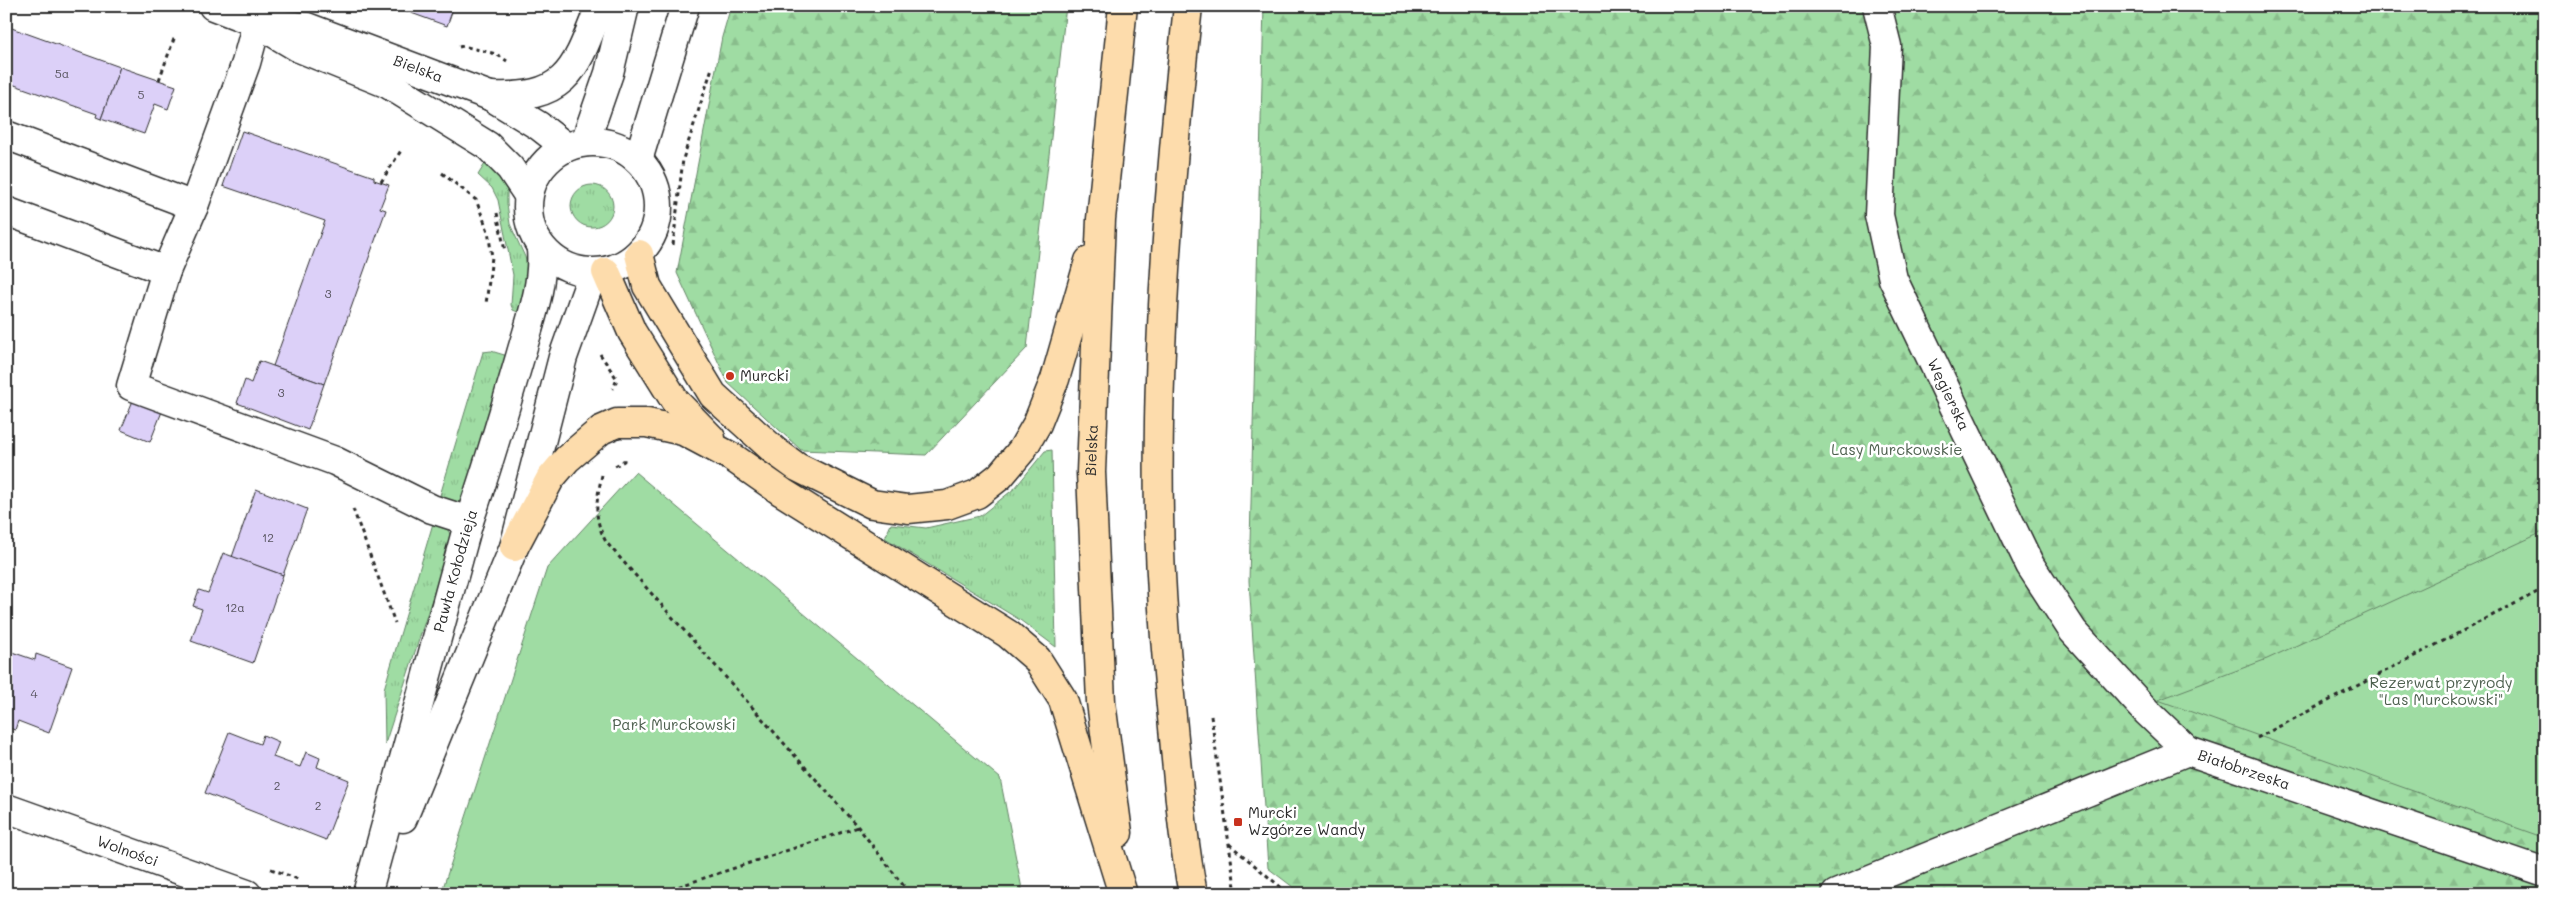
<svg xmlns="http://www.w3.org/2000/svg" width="2551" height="900" font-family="Mali,sans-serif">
  <defs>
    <pattern id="grass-tufts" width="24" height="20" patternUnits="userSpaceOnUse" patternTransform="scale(1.25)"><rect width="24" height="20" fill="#9fdca3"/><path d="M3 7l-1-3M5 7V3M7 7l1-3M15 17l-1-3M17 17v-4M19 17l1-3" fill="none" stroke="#89bd8c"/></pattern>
    <pattern id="forest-firs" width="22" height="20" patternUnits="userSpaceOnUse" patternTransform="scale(1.25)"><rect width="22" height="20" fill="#9fdca3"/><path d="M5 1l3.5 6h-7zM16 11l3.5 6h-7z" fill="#89bd8c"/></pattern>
  </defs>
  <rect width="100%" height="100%" fill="#fff"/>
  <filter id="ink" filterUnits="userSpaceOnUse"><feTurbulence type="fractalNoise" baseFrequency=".02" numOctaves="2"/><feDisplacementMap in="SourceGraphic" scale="10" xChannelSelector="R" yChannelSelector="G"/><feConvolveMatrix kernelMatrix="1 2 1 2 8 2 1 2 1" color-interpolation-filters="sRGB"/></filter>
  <g filter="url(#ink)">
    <g fill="url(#grass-tufts)" stroke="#658467">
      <polygon points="488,159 507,189 507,204 510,224 525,257 529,273 525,315 513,310 511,305 513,275 498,200 492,188 478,175"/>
      <circle cx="592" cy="206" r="21"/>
      <polygon points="491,351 511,357 464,501 452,507 438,502 483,352"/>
      <polygon points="1052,450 1056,647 1020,620 885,538 891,524 926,528 980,516 1015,488 1045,451"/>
      <polygon points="434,520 445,524 452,538 385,744 384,689"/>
    </g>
    <g fill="url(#forest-firs)" stroke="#658467">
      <polygon points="731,6 1066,6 1027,348 926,455 801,450 728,383 677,273 722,37"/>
      <polygon points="1264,6 2545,6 2545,894 1302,894 1268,868 1249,581"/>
    </g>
    <g fill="#9fdca3" stroke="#658467">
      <polygon points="635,472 1000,778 1023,894 441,894 547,568"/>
      <polygon points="2545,531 2545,838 2158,700 2267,659"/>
    </g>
    <g fill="#dcd0f8" stroke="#2b2b2b">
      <polygon points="392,6 454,6 447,26"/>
      <polygon points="6,26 120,67 101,119 96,117 97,114 6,82"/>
      <polygon points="120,67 176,86 168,109 155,104 144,134 101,119"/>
      <polygon points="242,131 374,177 374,180 389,185 380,208 386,210 382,221 324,384 273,366 325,221 223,186"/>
      <polygon points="259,361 324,384 308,430 237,403 245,380 251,383"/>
      <polygon points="134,398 163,409 150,442 121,430"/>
      <polygon points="256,489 307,509 283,575 232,557"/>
      <polygon points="223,553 283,575 253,663 191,641 202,609 193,606 199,590 208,593"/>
      <polygon points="6,650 35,660 36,654 72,667 49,733 18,721 15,730 6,727"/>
      <polygon points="229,732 260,744 263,735 279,742 273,757 300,767 306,752 320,758 317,767 349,780 326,840 205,793"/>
    </g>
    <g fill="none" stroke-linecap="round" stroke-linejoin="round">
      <g stroke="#2b2b2b" stroke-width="31">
        <g id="minor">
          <polyline points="213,6 257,23 299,48 388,84 488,146 510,168 528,195"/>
          <path id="s1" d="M 1877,6 L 1887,46 L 1879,215 L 1893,279 L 2030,565 L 2073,631 L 2147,712 L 2188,751"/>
          <polyline points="257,23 246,63 194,206 166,271 131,386 335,461 432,509 469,521"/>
          <path id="s2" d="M 261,23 L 307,27 L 490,96 L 539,126 L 566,147"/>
          <path d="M 490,96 C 568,100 575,70 600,6"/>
          <polyline points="6,135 194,206"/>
          <circle cx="593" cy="207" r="65"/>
          <polyline points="585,142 609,73 625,6"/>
          <polyline points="638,160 685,6"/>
          <polyline points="6,211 166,271"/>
          <path id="s3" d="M 6,808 L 247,894"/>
          <polyline points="403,818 514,547 563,357 593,273"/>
          <path id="s4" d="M 367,894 L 469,521 C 488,467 504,412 520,357 C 530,321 544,286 541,249"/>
          <path id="s5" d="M 1836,894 L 2188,751 L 2545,872"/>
        </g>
      </g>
      <g stroke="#2b2b2b" stroke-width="31">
        <g id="major">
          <path d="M 1188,6 C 1170,175 1156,345 1159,515 C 1160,589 1167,665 1174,738 C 1179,790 1183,842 1193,894"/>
          <polyline points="639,254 647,286 713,395 775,451 797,467 872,504 908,509 947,505 977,494 1000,476 1022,450 1037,424 1055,379 1089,261"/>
          <polyline points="606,272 632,332 675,401 711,438"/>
          <polyline points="514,547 550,479 567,459 601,430 617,423 647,423 683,431 732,457 782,492 1008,634 1037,659 1063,700 1123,894"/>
          <path id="s6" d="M 1118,833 L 1101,702 L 1091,472 L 1101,219 L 1123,6"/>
        </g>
      </g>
      <g stroke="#2b2b2b" stroke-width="3" stroke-dasharray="4 4" stroke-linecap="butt">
        <polyline points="459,47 463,46 496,54 507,61"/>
        <polyline points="159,80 175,36"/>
        <polyline points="442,173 476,200 488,231 492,257 486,304"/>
        <polyline points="381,182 402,149"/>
        <polyline points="497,213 505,251"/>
        <polyline points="673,245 683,159 712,68"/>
        <polyline points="600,354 617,379 613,389"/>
        <polyline points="615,466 624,461 624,458"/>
        <path d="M 602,475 C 596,502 593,517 606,542 L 858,827 L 910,894"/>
        <polyline points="353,509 395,623"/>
        <polyline points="1211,716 1236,894"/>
        <polyline points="2257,738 2545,588"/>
        <polyline points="1229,844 1289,894"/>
        <polyline points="271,869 298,879"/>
        <polyline points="656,894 858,827"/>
      </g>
      <use href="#minor" stroke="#fff" stroke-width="28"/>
      <use href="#major" stroke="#fddcac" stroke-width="28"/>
    </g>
  </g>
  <g fill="#c8321e" stroke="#fff" stroke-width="2">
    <circle cx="730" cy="376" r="5"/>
    <rect x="1233" y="817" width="10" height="10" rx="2.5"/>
  </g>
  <g text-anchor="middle" stroke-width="5" stroke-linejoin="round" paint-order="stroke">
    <g font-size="12" fill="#57545e">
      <text x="62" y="78">5a</text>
      <text x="141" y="99">5</text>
      <text x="328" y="298">3</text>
      <text x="281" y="397">3</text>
      <text x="268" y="542">12</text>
      <text x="235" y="612">12a</text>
      <text x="34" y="698">4</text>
      <text x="277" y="790">2</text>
      <text x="318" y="810">2</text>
    </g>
    <g font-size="15" fill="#2b2b2b" stroke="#fff">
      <text dy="5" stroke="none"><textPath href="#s2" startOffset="165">Bielska</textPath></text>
      <text dy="5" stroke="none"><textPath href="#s1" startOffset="404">Węgierska</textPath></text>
      <text dy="5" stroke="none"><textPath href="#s6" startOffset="384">Bielska</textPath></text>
      <text dy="5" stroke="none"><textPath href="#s4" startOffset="335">Pawła Kołodzieja</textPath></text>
      <text dy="5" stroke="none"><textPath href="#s5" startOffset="439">Białobrzeska</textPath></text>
      <text dy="5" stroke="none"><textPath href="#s3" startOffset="129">Wolności</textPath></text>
    </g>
    <g font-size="15" fill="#2b2b2b" stroke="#fff" text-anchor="start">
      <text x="740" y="381">Murcki</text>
      <text x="1248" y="818">Murcki<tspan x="1248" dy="17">Wzgórze Wandy</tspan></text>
    </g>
    <g font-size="15" fill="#4e604f" stroke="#fff">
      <text x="1897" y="455">Lasy Murckowskie</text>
      <text x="2441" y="688">Rezerwat przyrody<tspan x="2441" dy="17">"Las Murckowski"</tspan></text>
      <text x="674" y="730">Park Murckowski</text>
    </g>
  </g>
  <rect width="2551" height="900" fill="none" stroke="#fff" stroke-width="25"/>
  <rect x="12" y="12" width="2526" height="875" fill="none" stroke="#2b2b2b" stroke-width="2" filter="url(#ink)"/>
</svg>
